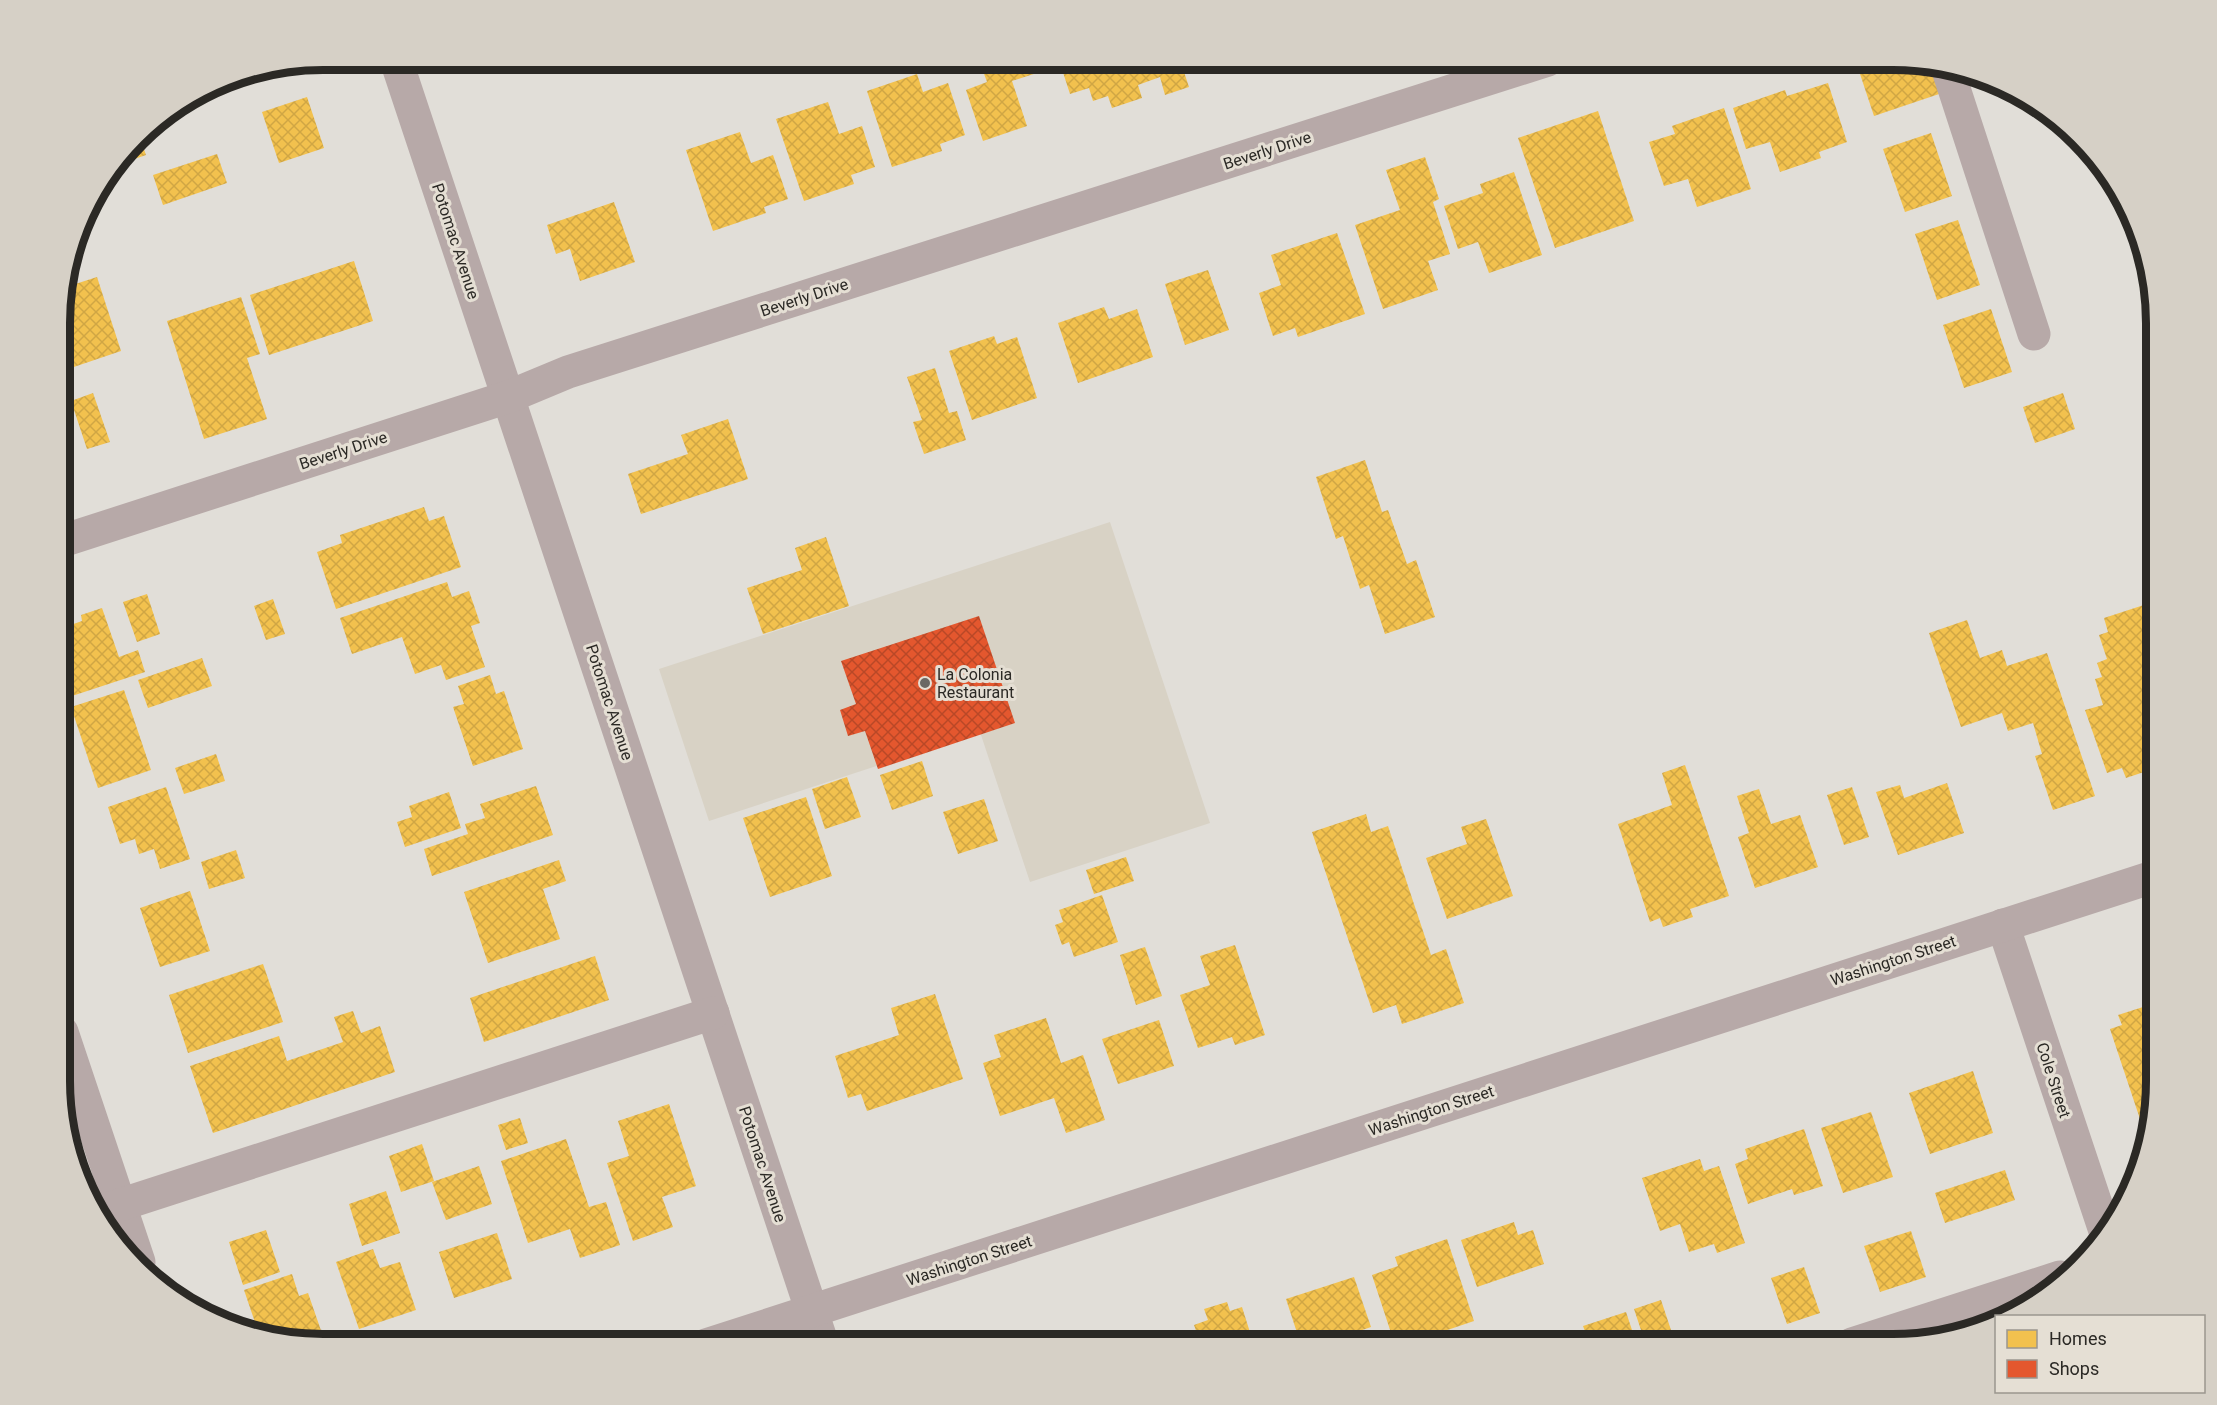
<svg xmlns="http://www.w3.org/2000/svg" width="2217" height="1405" font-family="Roboto,sans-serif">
  <defs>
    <pattern id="homes-cross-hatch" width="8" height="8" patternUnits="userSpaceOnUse" patternTransform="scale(1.5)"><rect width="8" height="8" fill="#f2c14e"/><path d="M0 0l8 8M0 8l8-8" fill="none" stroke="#d0a644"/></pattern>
    <pattern id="shops-cross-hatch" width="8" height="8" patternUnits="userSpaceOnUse" patternTransform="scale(1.5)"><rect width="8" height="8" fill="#e4572e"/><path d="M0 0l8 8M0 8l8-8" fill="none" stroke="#b94827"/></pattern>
  </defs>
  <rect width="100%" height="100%" fill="#e1ded8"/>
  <polygon fill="#d8d2c5" points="1110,522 1210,823 1030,882 980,732 709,821 659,669"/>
  <g fill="url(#homes-cross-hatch)">
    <polygon points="979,60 1043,60 1046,70 1012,81 1027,126 983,141 966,90 987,82"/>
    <polygon points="1059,60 1180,60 1189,87 1165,95 1160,77 1138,85 1142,98 1112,108 1108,96 1093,101 1089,88 1070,94"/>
    <polygon points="1881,60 1936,66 1945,92 1874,116 1858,68"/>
    <polygon points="917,74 923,92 948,83 965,135 940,144 942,151 892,167 867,91"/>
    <polygon points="1828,83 1847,142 1819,152 1821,158 1780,172 1770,142 1746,149 1733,108 1785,90 1787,96"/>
    <polygon points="307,97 324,148 279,163 262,112"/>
    <polygon points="828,102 839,134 862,126 875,167 851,175 854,184 804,201 776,119"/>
    <polygon points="1724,108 1751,189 1697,207 1688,179 1664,186 1649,142 1675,134 1672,126"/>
    <polygon points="1598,111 1634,221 1555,248 1518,138"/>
    <polygon points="740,132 751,163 773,155 788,199 764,207 766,213 713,231 686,150"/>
    <polygon points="1931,133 1952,196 1905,212 1883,149"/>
    <polygon points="140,138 146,155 120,164 131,150"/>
    <polygon points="217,154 227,183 163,205 153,175"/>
    <polygon points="1425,157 1439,199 1433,202 1450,254 1428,261 1438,290 1383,309 1355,225 1400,210 1386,170"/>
    <polygon points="1514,172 1542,255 1489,273 1478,242 1458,249 1444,206 1483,193 1480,184"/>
    <polygon points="614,202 635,262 580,281 570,249 556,254 547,225"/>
    <polygon points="1958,220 1980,285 1937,300 1915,234"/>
    <polygon points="1337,233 1365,314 1298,337 1295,328 1273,336 1259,293 1281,285 1271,255"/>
    <polygon points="354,261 373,321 269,355 250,295"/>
    <polygon points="1208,270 1229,330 1185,345 1165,284"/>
    <polygon points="97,277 121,351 62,371 63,288"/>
    <polygon points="241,297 260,354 247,358 267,419 204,439 167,321"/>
    <polygon points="1104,307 1109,319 1137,309 1153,357 1078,383 1058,323"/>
    <polygon points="1991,309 2012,372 1964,388 1943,325"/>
    <polygon points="994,336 997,344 1017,337 1037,398 972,420 949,351"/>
    <polygon points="935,368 949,413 957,411 966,440 924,454 913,422 922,420 907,377"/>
    <polygon points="93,393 110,442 87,449 71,401"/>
    <polygon points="2063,393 2075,429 2035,443 2023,407"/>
    <polygon points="728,419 748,479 641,514 628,474 688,454 681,435"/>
    <polygon points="1365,460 1382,512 1388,510 1407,564 1416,560 1435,617 1385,634 1369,585 1360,589 1343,536 1336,539 1316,477"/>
    <polygon points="424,507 429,521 444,516 461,567 336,609 317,552 342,543 340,535"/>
    <polygon points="826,537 849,606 763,634 747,588 802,570 795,548"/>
    <polygon points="447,582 452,597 469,591 480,623 471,626 485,667 446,680 441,665 415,674 402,637 352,654 340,618"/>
    <polygon points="147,594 160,634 137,642 123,602"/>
    <polygon points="273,599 285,634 266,640 254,606"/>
    <polygon points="2150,603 2156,621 2156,703 2145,707 2156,741 2156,768 2126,778 2122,768 2107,773 2085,710 2103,705 2095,679 2102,677 2097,663 2107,659 2099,635 2108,632 2104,618"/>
    <polygon points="102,608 119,657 138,650 145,672 72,696 62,665 62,650 67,648 62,628 82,621 81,615"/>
    <polygon points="1967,620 1980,658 2002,650 2007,666 2047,653 2095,796 2053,810 2035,756 2042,754 2033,723 2008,731 2002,713 1961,727 1929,633"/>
    <polygon points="202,658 212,686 148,708 138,680"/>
    <polygon points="490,675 496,694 504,691 523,749 473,766 453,707 464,704 458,686"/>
    <polygon points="124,690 151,770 98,788 71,707"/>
    <polygon points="216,754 225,781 184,794 175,768"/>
    <polygon points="922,761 933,796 892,810 880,775"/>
    <polygon points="1685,765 1729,896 1690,909 1693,917 1663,927 1660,918 1650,922 1618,824 1672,805 1662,773"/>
    <polygon points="847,777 861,817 825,829 812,789"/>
    <polygon points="1947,783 1964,833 1898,855 1876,792 1900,785 1904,798"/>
    <polygon points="536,786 553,835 432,876 424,849 468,834 465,824 485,818 480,804"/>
    <polygon points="166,787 190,859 160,869 154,849 139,854 135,839 120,844 108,807"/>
    <polygon points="1852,787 1869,837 1844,845 1827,795"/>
    <polygon points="1759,789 1771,824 1800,815 1818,867 1755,888 1738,837 1749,833 1737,796"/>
    <polygon points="449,792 461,828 405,847 397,822 412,817 409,806"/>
    <polygon points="806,797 832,876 770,897 743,818"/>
    <polygon points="984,799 998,841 958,854 943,812"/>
    <polygon points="1366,814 1371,832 1388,826 1431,955 1446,949 1464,1003 1402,1024 1396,1005 1373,1013 1312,832"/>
    <polygon points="1486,819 1513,896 1447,919 1426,858 1467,844 1461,827"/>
    <polygon points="236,850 245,878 209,889 201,862"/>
    <polygon points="1126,857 1134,881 1094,894 1086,870"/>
    <polygon points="559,860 566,881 543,889 560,939 488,963 464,892"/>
    <polygon points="190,891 210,951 160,967 140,908"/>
    <polygon points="1102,895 1118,942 1074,957 1069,942 1062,945 1055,925 1063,922 1059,910"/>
    <polygon points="1235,945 1265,1035 1235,1045 1232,1037 1198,1048 1180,995 1210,985 1200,956"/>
    <polygon points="1145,947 1162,996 1136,1005 1120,955"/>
    <polygon points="595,956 609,1000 484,1042 470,998"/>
    <polygon points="263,964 283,1022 188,1053 169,995"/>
    <polygon points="935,994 963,1079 867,1111 861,1094 848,1098 835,1056 899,1035 891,1008"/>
    <polygon points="2143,1007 2146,1016 2156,1012 2156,1099 2148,1143 2110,1029 2122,1025 2118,1015"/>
    <polygon points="353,1011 361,1033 380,1026 395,1072 213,1133 190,1066 279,1036 287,1061 343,1042 334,1017"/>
    <polygon points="1046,1018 1061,1063 1083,1055 1105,1120 1066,1133 1054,1098 1000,1116 983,1063 1001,1057 994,1035"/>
    <polygon points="1159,1020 1174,1066 1118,1084 1102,1039"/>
    <polygon points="1973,1071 1993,1133 1930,1154 1909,1093"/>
    <polygon points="669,1104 696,1186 662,1197 673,1227 633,1241 607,1163 629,1156 618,1121"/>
    <polygon points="1871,1112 1893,1177 1843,1193 1821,1128"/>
    <polygon points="520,1118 528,1143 506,1150 498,1125"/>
    <polygon points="1804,1129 1823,1186 1794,1195 1792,1189 1748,1204 1735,1164 1748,1159 1745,1149"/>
    <polygon points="566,1139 589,1207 606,1202 620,1245 580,1258 570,1229 528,1243 501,1161"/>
    <polygon points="422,1144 434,1181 401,1192 389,1156"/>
    <polygon points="1700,1159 1704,1171 1719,1166 1745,1243 1717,1253 1714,1244 1689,1252 1680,1224 1660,1231 1642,1178"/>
    <polygon points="479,1166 492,1204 446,1220 432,1182"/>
    <polygon points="2005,1170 2015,1200 1945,1223 1935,1193"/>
    <polygon points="386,1191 400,1233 362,1246 349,1204"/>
    <polygon points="1514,1222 1518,1235 1533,1230 1544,1264 1477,1287 1461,1240"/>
    <polygon points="266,1230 280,1272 243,1285 229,1242"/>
    <polygon points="1911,1231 1926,1277 1880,1292 1864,1246"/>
    <polygon points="497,1233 512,1279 454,1298 439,1252"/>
    <polygon points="1447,1239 1474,1321 1403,1345 1395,1345 1372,1275 1398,1266 1395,1257"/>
    <polygon points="373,1249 380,1268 400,1262 416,1310 359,1329 336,1262"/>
    <polygon points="1804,1267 1820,1313 1787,1324 1771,1278"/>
    <polygon points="292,1274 299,1296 308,1293 325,1342 318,1344 260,1337 244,1290"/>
    <polygon points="1354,1277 1371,1327 1319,1345 1301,1345 1286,1299"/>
    <polygon points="1661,1300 1676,1345 1646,1345 1634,1309"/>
    <polygon points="1227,1302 1230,1311 1242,1307 1254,1345 1201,1345 1194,1325 1208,1320 1204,1309"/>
    <polygon points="1626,1312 1637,1345 1590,1345 1583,1326"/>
  </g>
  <polygon fill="url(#shops-cross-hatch)" points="979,616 1015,723 878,769 865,731 848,736 840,710 856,704 841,661"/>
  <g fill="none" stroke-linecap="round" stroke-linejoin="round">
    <g stroke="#b7a9a8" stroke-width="33">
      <polyline points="396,60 823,1345"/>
      <polyline points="1947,67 2034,334"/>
      <polyline points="62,541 508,397 568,372 1548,60"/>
      <polyline points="2003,925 2106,1234"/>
      <polyline points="62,1032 139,1262"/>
      <polyline points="98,1212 713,1013"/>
      <polyline points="1852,1344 2060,1277"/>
      <polyline points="706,1345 2156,876"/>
    </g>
  </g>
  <circle fill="#6b6864" stroke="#e5dfd4" stroke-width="2" cx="925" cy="683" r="6"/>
  <g text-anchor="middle" stroke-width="6" stroke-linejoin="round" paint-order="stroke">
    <g font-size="16" fill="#2b2925" stroke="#e5dfd4">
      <text transform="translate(1267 150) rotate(-18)" y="6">Beverly Drive</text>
      <text transform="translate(456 241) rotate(72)" y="6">Potomac Avenue</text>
      <text transform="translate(804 297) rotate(-18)" y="6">Beverly Drive</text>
      <text transform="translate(343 450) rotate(-18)" y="6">Beverly Drive</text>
      <text transform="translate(610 702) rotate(72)" y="6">Potomac Avenue</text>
      <text transform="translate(1893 960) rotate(-18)" y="6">Washington Street</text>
      <text transform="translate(2054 1080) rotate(72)" y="6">Cole Street</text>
      <text transform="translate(1431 1110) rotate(-18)" y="6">Washington Street</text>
      <text transform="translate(763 1164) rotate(72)" y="6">Potomac Avenue</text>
      <text transform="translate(969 1260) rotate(-18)" y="6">Washington Street</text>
    </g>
    <g font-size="16" fill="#2b2925" stroke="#e5dfd4" text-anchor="start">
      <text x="937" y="680">La Colonia<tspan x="937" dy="18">Restaurant</tspan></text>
    </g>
  </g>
  <path d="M0 0H2217V1405H0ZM323 70H1893A253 253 0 0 1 2146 323V1081A253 253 0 0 1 1893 1334H323A253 253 0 0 1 70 1081V323A253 253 0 0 1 323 70Z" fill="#d6d0c6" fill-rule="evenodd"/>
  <path fill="none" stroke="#2b2925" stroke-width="8" d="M323 70H1893A253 253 0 0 1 2146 323V1081A253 253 0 0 1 1893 1334H323A253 253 0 0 1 70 1081V323A253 253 0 0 1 323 70Z"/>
  <rect x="1995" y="1315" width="210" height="78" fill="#e5dfd4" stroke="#9b968e" stroke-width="1.5"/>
  <rect x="2007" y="1330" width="30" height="18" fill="#f2c14e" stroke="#9b968e" stroke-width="1.5"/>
  <text x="2049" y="1345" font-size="18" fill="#2b2925">Homes</text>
  <rect x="2007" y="1360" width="30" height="18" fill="#e4572e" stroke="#9b968e" stroke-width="1.5"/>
  <text x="2049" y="1375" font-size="18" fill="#2b2925">Shops</text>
</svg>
